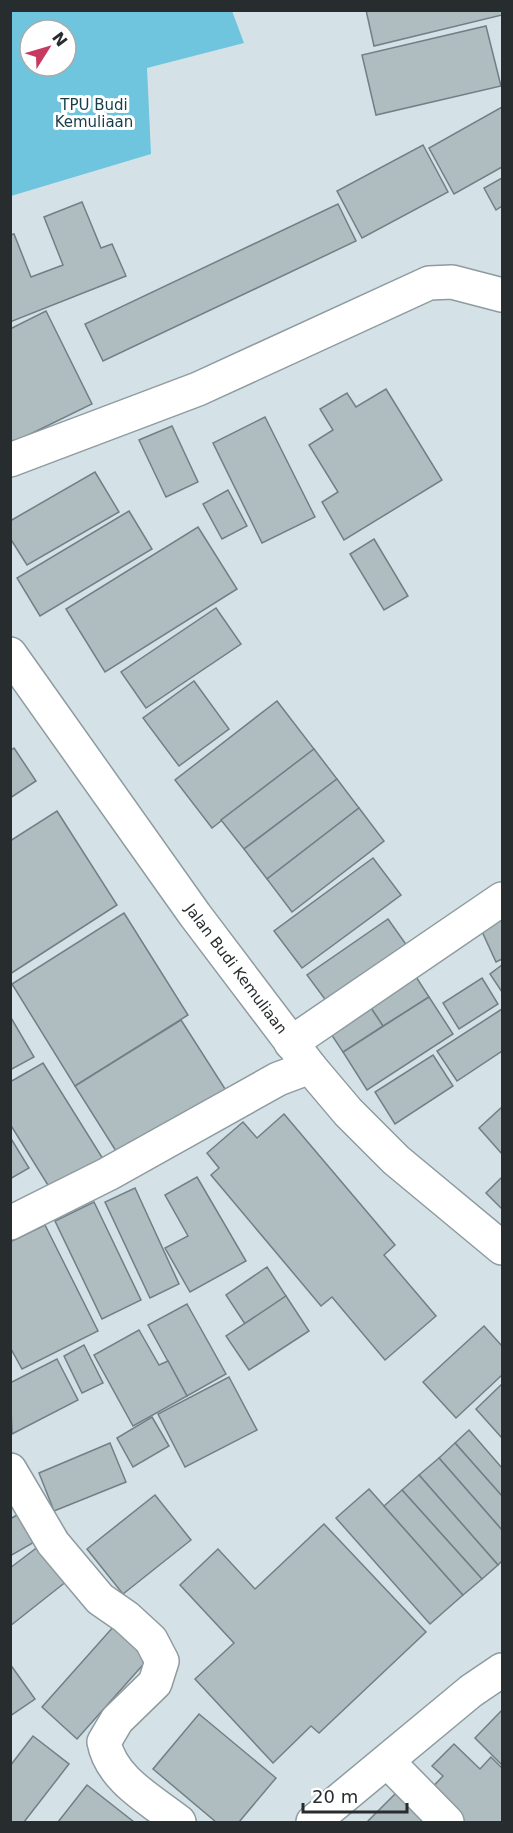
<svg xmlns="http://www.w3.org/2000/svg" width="513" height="1833" font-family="'DejaVu Sans',sans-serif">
  <rect width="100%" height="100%" fill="#d4e2e7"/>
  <path fill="#6ec5dd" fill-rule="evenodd" d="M 11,10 L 232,11 L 244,43 L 147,68 L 151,154 L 11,196 ZM 30,30 L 66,30 L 66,66 L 30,66 Z"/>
  <g fill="#afbdc1" stroke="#727f84" stroke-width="1.5">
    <polygon points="366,10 502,10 502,15 374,46"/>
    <polygon points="486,26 501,86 376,115 362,55"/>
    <polygon points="502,107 502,167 454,194 429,148"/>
    <polygon points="423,145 448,192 362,238 337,191"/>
    <polygon points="502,178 502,206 496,210 484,188"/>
    <polygon points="82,202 101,248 112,244 126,276 10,322 10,235 14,234 31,277 63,265 44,217"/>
    <polygon points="338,204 356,241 103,361 85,324"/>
    <polygon points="46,311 92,404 10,444 10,329"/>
    <polygon points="386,389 442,480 344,540 322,502 338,492 309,445 333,430 320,409 347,393 356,407"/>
    <polygon points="265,417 315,517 262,543 213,443"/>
    <polygon points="172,426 198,482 166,497 139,440"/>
    <polygon points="95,472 119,512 27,565 10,538 10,521"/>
    <polygon points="228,490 247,526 222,539 203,504"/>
    <polygon points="129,511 152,549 40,616 17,578"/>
    <polygon points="198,527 237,589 105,672 66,609"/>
    <polygon points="374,539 408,596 384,610 350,554"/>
    <polygon points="216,608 241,644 146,708 121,672"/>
    <polygon points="194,681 229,729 179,766 143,718"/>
    <polygon points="277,701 314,749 212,828 175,780"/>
    <polygon points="14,748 36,781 10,798 10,751"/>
    <polygon points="314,749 337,779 244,849 221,820"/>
    <polygon points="337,779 359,808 267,879 244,849"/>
    <polygon points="359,808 384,841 292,912 267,879"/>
    <polygon points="57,811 117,905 10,974 10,841"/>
    <polygon points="373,858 401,895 302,968 274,931"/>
    <polygon points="124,913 188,1015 75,1086 12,984"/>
    <polygon points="502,913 502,959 496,962 479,925"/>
    <polygon points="388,919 410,950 330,1006 307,975"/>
    <polygon points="502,965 502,992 490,974"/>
    <polygon points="411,969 429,997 383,1026 365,999"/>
    <polygon points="482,978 498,1004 459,1029 443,1003"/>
    <polygon points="429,997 453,1034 367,1090 343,1052"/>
    <polygon points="365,999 383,1026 343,1052 325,1025"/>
    <polygon points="502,1009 502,1051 457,1081 437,1051"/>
    <polygon points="10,1016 34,1057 10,1070"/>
    <polygon points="181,1020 227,1092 121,1159 75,1086"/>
    <polygon points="433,1055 453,1086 395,1124 375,1092"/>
    <polygon points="43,1063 103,1159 51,1190 10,1124 10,1082"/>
    <polygon points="502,1107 502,1154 479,1128"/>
    <polygon points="284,1114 395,1245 384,1255 436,1316 385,1360 332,1297 321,1306 211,1175 219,1168 207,1153 243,1122 257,1138"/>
    <polygon points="10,1137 29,1168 10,1179"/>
    <polygon points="197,1177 246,1261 190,1292 165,1248 188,1236 165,1195"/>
    <polygon points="502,1177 502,1209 486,1193"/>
    <polygon points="135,1188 179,1284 150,1298 105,1202"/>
    <polygon points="94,1202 141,1300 102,1319 55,1221"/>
    <polygon points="45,1225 98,1331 22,1369 10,1347 10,1242"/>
    <polygon points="267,1267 286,1296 245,1324 226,1295"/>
    <polygon points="286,1296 309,1331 249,1370 226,1336"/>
    <polygon points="187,1304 226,1374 187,1396 148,1325"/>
    <polygon points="484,1326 502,1346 502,1375 456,1418 423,1382"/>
    <polygon points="139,1330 159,1365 168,1361 187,1396 133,1426 94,1355"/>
    <polygon points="84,1345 103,1383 82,1393 64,1356"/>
    <polygon points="57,1359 78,1400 12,1434 10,1383"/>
    <polygon points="229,1377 257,1430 185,1467 158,1414"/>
    <polygon points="502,1384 502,1438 476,1409"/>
    <polygon points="152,1417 169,1446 133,1467 117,1438"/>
    <polygon points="469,1430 502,1468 502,1496 455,1443"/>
    <polygon points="110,1443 126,1482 54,1511 39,1473"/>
    <polygon points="455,1443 502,1496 502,1530 439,1458"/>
    <polygon points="439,1458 502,1530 502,1561 498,1565 419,1475"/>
    <polygon points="419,1475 498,1565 482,1579 402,1490"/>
    <polygon points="369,1489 463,1595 430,1624 336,1518"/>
    <polygon points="402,1490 482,1579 463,1595 384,1506"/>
    <polygon points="155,1495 191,1540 123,1594 87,1549"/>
    <polygon points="26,1510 43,1537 10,1556 10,1519"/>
    <polygon points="324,1524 426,1632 319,1733 311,1726 273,1763 195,1679 234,1643 180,1585 218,1549 255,1589"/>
    <polygon points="39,1546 67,1581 10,1626 10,1568"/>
    <polygon points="114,1626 149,1658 77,1739 42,1707"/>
    <polygon points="10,1664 35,1699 10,1716"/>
    <polygon points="502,1710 502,1765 475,1738"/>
    <polygon points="199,1714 276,1778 239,1822 216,1822 153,1769"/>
    <polygon points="33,1736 69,1764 24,1822 10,1822 10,1766"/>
    <polygon points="454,1744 480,1769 491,1757 502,1768 502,1822 449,1822 424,1796 443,1776 432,1766"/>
    <polygon points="87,1785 134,1822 58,1822"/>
    <polygon points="397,1792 428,1822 367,1822"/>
  </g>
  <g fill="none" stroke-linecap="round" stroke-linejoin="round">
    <g stroke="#8e9ba0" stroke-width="36">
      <g id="minor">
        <polyline points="10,460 198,389 429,283 452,282 502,295"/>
        <polyline points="10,654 195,915 310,1067 348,1112 396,1160 502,1248"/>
        <polyline points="291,1043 502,899"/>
        <polyline points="10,1223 108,1174 278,1079 310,1067"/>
        <path d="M 10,1470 L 53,1543 L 100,1599 L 126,1617 L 151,1640 L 162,1661 L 155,1683 L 117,1720 L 104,1742 C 111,1779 151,1800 179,1822"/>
        <polyline points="388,1762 447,1822"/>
        <polyline points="313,1822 471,1691 502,1670"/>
      </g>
    </g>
    <use href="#minor" stroke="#fff" stroke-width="33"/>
  </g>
  <g text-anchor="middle" stroke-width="6" stroke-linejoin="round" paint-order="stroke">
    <g font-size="15" fill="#163e49" stroke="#fff">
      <text x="94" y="110">TPU Budi<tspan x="94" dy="17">Kemuliaan</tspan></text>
    </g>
    <g font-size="15" fill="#272c2e" stroke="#fff">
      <text transform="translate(236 969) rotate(53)" y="5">Jalan Budi Kemuliaan</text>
    </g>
  </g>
  <rect width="513" height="1833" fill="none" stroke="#272c2e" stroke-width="24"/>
  <g transform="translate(48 48) rotate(53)"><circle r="28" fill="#ffffff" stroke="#a9abab" stroke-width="1.5"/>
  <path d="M0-4.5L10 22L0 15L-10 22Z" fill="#c83960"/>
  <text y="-9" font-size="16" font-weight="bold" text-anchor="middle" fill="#272c2e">N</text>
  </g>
  <path d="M303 1803v9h104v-9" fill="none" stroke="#272c2e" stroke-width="3"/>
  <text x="312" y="1803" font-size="18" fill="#272c2e" stroke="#ffffff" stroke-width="4.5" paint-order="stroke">20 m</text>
</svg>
